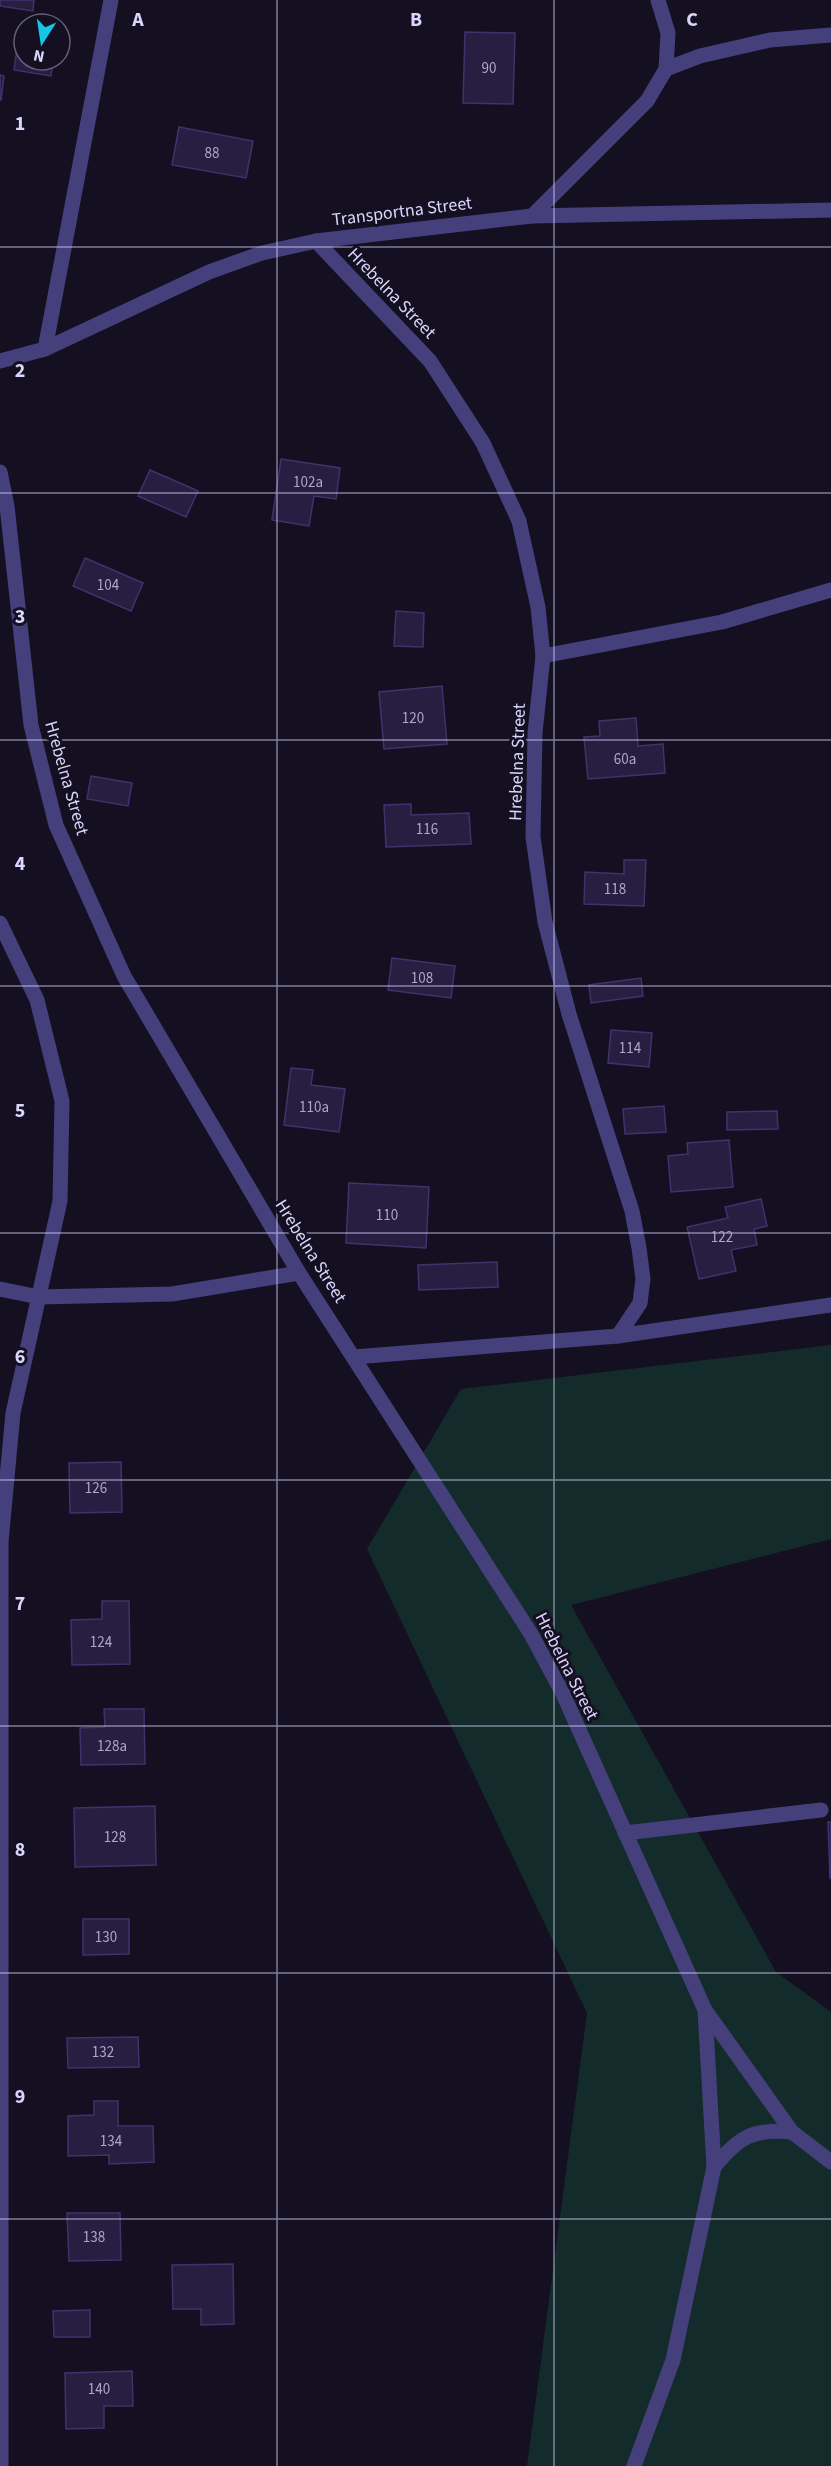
<svg xmlns="http://www.w3.org/2000/svg" width="831" height="2466" font-family="'Source Sans 3',sans-serif">
  <rect width="100%" height="100%" fill="#141022"/>
  <polygon fill="#142b2b" points="831,1345 831,1539 571,1605 776,1972 831,2012 831,2466 527,2466 587,2013 367,1549 461,1389"/>
  <g fill="#271e41" stroke="#40326b" stroke-width="1.5">
    <polygon points="0,0 34,0 33,11 0,6"/>
    <polygon points="465,32 515,33 513,104 463,103"/>
    <polygon points="18,42 24,43 24,60 53,60 51,76 14,70"/>
    <polygon points="0,75 4,76 1,100 0,100"/>
    <polygon points="179,127 253,141 246,178 172,165"/>
    <polygon points="281,459 340,468 336,499 314,496 309,526 272,520"/>
    <polygon points="150,470 198,491 186,517 138,496"/>
    <polygon points="85,558 143,583 131,611 73,586"/>
    <polygon points="396,611 424,613 423,647 394,646"/>
    <polygon points="442,686 447,744 384,749 379,692"/>
    <polygon points="636,718 638,746 663,744 665,773 588,779 584,737 600,736 599,721"/>
    <polygon points="91,776 132,783 128,806 87,799"/>
    <polygon points="411,804 411,815 469,813 471,844 386,847 384,805"/>
    <polygon points="624,860 646,860 644,906 584,904 585,872 624,874"/>
    <polygon points="392,958 455,966 451,998 388,990"/>
    <polygon points="641,978 643,996 591,1003 589,985"/>
    <polygon points="611,1030 652,1033 649,1067 608,1063"/>
    <polygon points="291,1068 313,1070 311,1085 345,1089 339,1132 284,1125"/>
    <polygon points="664,1106 666,1132 625,1134 623,1109"/>
    <polygon points="777,1111 778,1129 727,1130 727,1112"/>
    <polygon points="729,1140 733,1187 671,1192 668,1156 688,1154 687,1143"/>
    <polygon points="349,1183 429,1187 426,1248 346,1243"/>
    <polygon points="761,1199 767,1226 754,1229 757,1245 731,1250 736,1271 699,1279 687,1227 728,1218 725,1207"/>
    <polygon points="497,1262 498,1287 419,1290 418,1265"/>
    <polygon points="121,1462 122,1512 70,1513 69,1463"/>
    <polygon points="102,1601 129,1601 130,1664 72,1665 71,1620 102,1619"/>
    <polygon points="104,1709 144,1709 145,1764 81,1765 80,1728 105,1727"/>
    <polygon points="155,1806 156,1865 75,1867 74,1808"/>
    <polygon points="828,1822 831,1822 831,1877 830,1878"/>
    <polygon points="83,1919 129,1919 129,1954 83,1955"/>
    <polygon points="138,2037 139,2067 68,2068 67,2038"/>
    <polygon points="94,2101 118,2101 118,2126 153,2126 154,2162 109,2164 109,2155 68,2156 68,2116 94,2115"/>
    <polygon points="67,2213 120,2213 121,2260 69,2261"/>
    <polygon points="233,2264 234,2324 201,2325 201,2309 173,2309 172,2265"/>
    <polygon points="90,2310 90,2337 54,2337 53,2311"/>
    <polygon points="132,2371 133,2406 104,2406 104,2428 66,2429 65,2373"/>
  </g>
  <g fill="none" stroke-linecap="round" stroke-linejoin="round">
    <g stroke="#45407c" stroke-width="15">
      <polyline points="666,69 700,56 770,40 831,35"/>
      <polyline points="532,216 647,101 666,69 668,33 658,0"/>
      <polyline points="316,241 430,361 483,443 519,521 538,607 543,656 535,733 533,837 545,922 569,1014 632,1211 639,1248 643,1279 640,1303 618,1336"/>
      <polyline points="45,349 111,0"/>
      <polyline points="0,361 45,349 209,272 262,253 316,241 532,216 831,210"/>
      <polyline points="0,472 7,506 31,725 56,825 124,976 299,1273 531,1634 563,1694 705,2010 792,2132 831,2162"/>
      <polyline points="543,656 722,622 831,590"/>
      <polyline points="0,923 37,1000 62,1101 60,1201 13,1413 1,1542 1,2466"/>
      <polyline points="0,1289 39,1297 172,1294 299,1273"/>
      <polyline points="354,1357 618,1336 831,1305"/>
      <polyline points="625,1833 821,1810"/>
      <path d="M 714,2167 C 738,2138 752,2128 792,2132"/>
      <polyline points="634,2466 673,2360 714,2167 705,2010"/>
    </g>
  </g>
  <path fill="none" stroke="#dbd5fb" stroke-width="1.5" stroke-opacity="0.55" d="M 277,0 L 277,2466M 554,0 L 554,2466M 0,247 L 831,247M 0,493 L 831,493M 0,740 L 831,740M 0,986 L 831,986M 0,1233 L 831,1233M 0,1480 L 831,1480M 0,1726 L 831,1726M 0,1973 L 831,1973M 0,2219 L 831,2219"/>
  <g text-anchor="middle" stroke-width="6" stroke-linejoin="round" paint-order="stroke">
    <g font-size="15" fill="#aea7cc">
      <text x="489" y="73">90</text>
      <text x="212" y="158">88</text>
      <text x="308" y="487">102а</text>
      <text x="108" y="590">104</text>
      <text x="413" y="723">120</text>
      <text x="625" y="764">60а</text>
      <text x="427" y="834">116</text>
      <text x="615" y="894">118</text>
      <text x="422" y="983">108</text>
      <text x="630" y="1053">114</text>
      <text x="314" y="1112">110а</text>
      <text x="387" y="1220">110</text>
      <text x="722" y="1242">122</text>
      <text x="96" y="1493">126</text>
      <text x="101" y="1647">124</text>
      <text x="112" y="1751">128а</text>
      <text x="115" y="1842">128</text>
      <text x="106" y="1942">130</text>
      <text x="103" y="2057">132</text>
      <text x="111" y="2146">134</text>
      <text x="94" y="2242">138</text>
      <text x="99" y="2394">140</text>
    </g>
    <g font-size="18" fill="#dbd5fb" stroke="#141022">
      <text transform="translate(402 211) rotate(-7)" y="6">Transportna Street</text>
      <text transform="translate(392 293) rotate(46)" y="6">Hrebelna Street</text>
      <text transform="translate(517 762) rotate(-88)" y="6">Hrebelna Street</text>
      <text transform="translate(67 778) rotate(74)" y="6">Hrebelna Street</text>
      <text transform="translate(311 1251) rotate(58)" y="6">Hrebelna Street</text>
      <text transform="translate(567 1666) rotate(63)" y="6">Hrebelna Street</text>
    </g>
  </g>
  <g font-size="20" text-anchor="middle" font-weight="bold" fill="#dbd5fb" stroke="#141022" stroke-width="6" stroke-linejoin="round" paint-order="stroke">
    <text x="138" y="26">A</text>
    <text x="416" y="26">B</text>
    <text x="692" y="26">C</text>
    <text x="20" y="130">1</text>
    <text x="20" y="377">2</text>
    <text x="20" y="623">3</text>
    <text x="20" y="870">4</text>
    <text x="20" y="1117">5</text>
    <text x="20" y="1363">6</text>
    <text x="20" y="1610">7</text>
    <text x="20" y="1856">8</text>
    <text x="20" y="2103">9</text>
  </g>
  <g transform="translate(42 42) rotate(192)"><circle r="28" fill="#141022" stroke="#645f79" stroke-width="1.5"/>
  <path d="M0-4.5L10 22L0 15L-10 22Z" fill="#17c6e5"/>
  <text y="-9" font-size="16" font-weight="bold" text-anchor="middle" fill="#dbd5fb">N</text>
  </g>
</svg>
